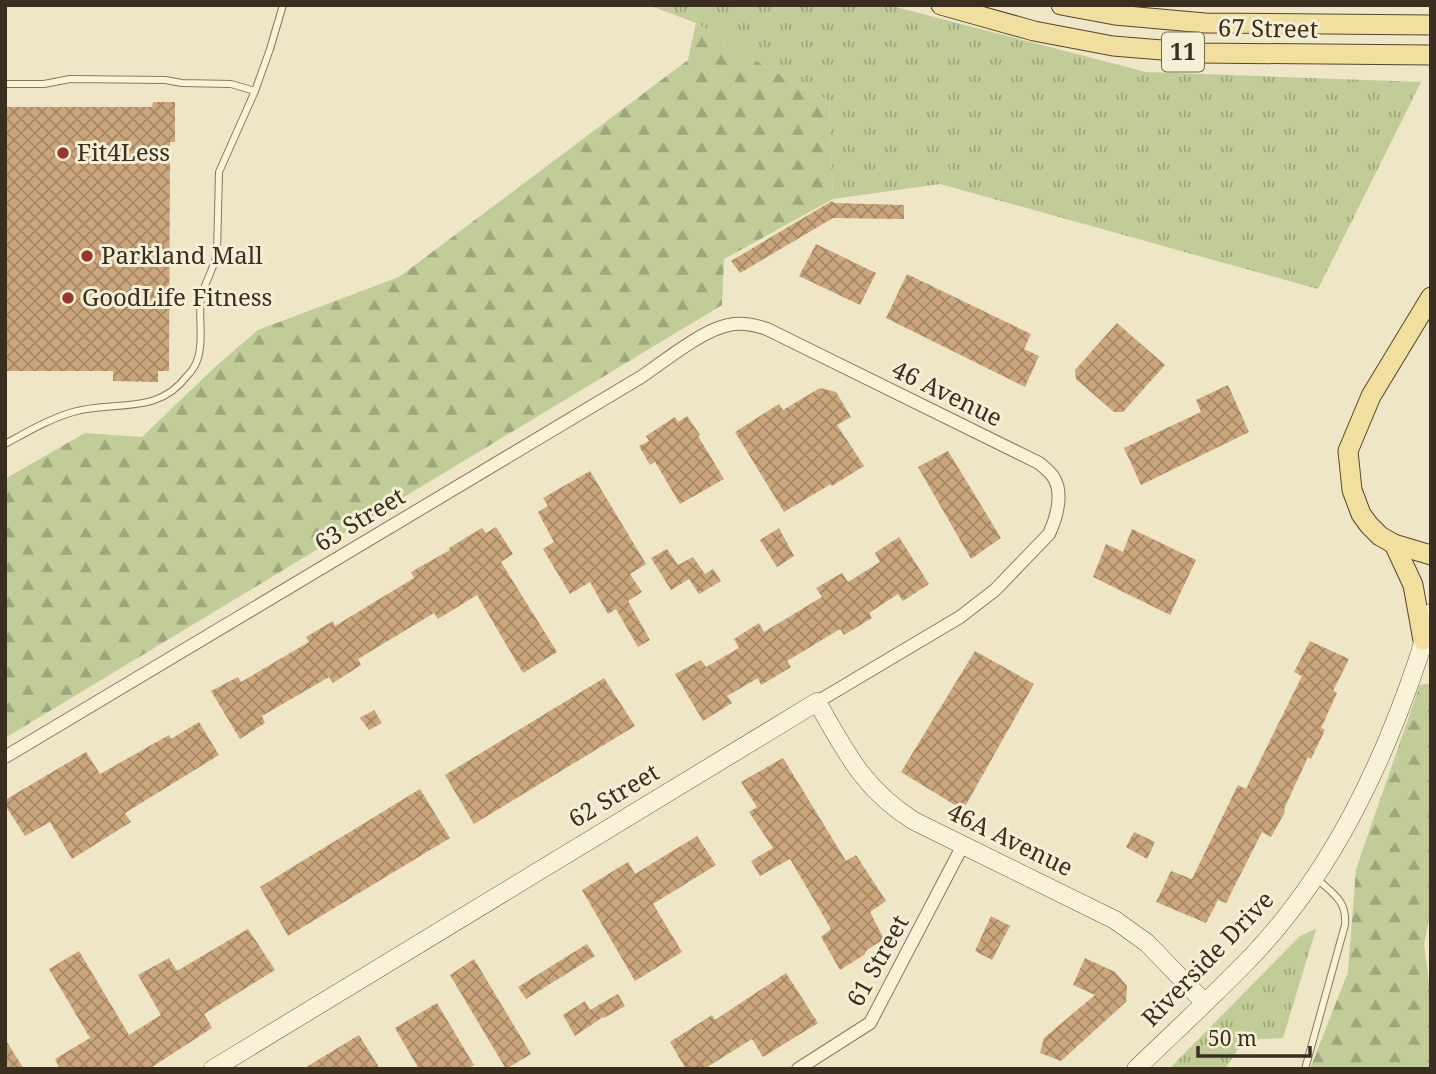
<svg xmlns="http://www.w3.org/2000/svg" width="1436" height="1074" font-family="'Noto Serif',serif">
  <defs>
    <pattern id="grass-tufts" width="24" height="20" patternUnits="userSpaceOnUse" patternTransform="scale(1.75)"><rect width="24" height="20" fill="#c1cc99"/><path d="M3 7l-1-3M5 7V3M7 7l1-3M15 17l-1-3M17 17v-4M19 17l1-3" fill="none" stroke="#9ea67c"/></pattern>
    <pattern id="forest-firs" width="22" height="20" patternUnits="userSpaceOnUse" patternTransform="scale(1.75)"><rect width="22" height="20" fill="#c1cc99"/><path d="M5 1l3.5 6h-7zM16 11l3.5 6h-7z" fill="#9ea67c"/></pattern>
    <pattern id="building-cross-hatch" width="8" height="8" patternUnits="userSpaceOnUse" patternTransform="scale(1.75)"><rect width="8" height="8" fill="#cba57c"/><path d="M0 0l8 8M0 8l8-8" fill="none" stroke="#a68765"/></pattern>
  </defs>
  <rect width="100%" height="100%" fill="#eee6c6"/>
  <g fill="url(#grass-tufts)">
    <polygon points="648,5 888,5 1146,72 1421,82 1318,289 940,184 833,199 829,101 769,69 696,23"/>
    <polygon points="1316,929 1283,1038 1244,1040 1225,1069 1169,1069 1300,936"/>
  </g>
  <g fill="url(#forest-firs)">
    <polygon points="696,23 769,69 829,101 833,199 724,259 722,305 5,738 5,479 85,433 142,437 216,366 258,330 399,277 688,60"/>
    <polygon points="1431,683 1431,910 1424,944 1431,999 1431,1069 1310,1069 1348,972 1356,869 1420,685"/>
  </g>
  <g fill="url(#building-cross-hatch)">
    <polygon points="153,102 175,102 175,142 170,142 169,371 158,371 158,382 113,381 113,371 5,371 5,107 152,107"/>
    <polygon points="832,201 834,203 904,205 904,219 833,218 740,273 731,261"/>
    <polygon points="816,244 876,273 860,305 799,276"/>
    <polygon points="907,274 1031,334 1024,349 1039,356 1025,387 886,318"/>
    <polygon points="1117,323 1165,365 1123,412 1114,412 1076,379 1075,370"/>
    <polygon points="1228,385 1249,432 1141,485 1124,448 1201,412 1196,400"/>
    <polygon points="820,388 836,392 851,417 837,425 864,466 832,486 831,484 784,512 735,432 779,404 783,410"/>
    <polygon points="687,416 700,435 698,436 724,479 680,504 655,462 650,465 639,446 649,441 646,436 675,417 678,422"/>
    <polygon points="948,451 1001,538 971,559 918,467"/>
    <polygon points="590,471 646,564 630,574 642,592 628,601 650,640 638,647 616,609 608,614 590,582 570,594 543,549 554,542 538,512 548,506 543,498"/>
    <polygon points="496,527 513,554 501,562 557,652 523,673 477,595 438,619 434,613 358,659 361,665 333,683 329,677 262,716 265,723 240,739 211,691 238,677 241,682 309,642 306,637 333,621 335,626 414,578 411,572 450,550 449,548 482,528 486,533"/>
    <polygon points="779,528 794,556 777,567 760,540"/>
    <polygon points="1132,529 1196,560 1170,615 1093,577 1106,544 1123,552"/>
    <polygon points="899,537 929,584 903,601 898,594 869,613 872,618 844,635 840,629 787,661 791,667 761,685 758,678 727,696 732,703 703,721 675,674 701,660 706,667 739,648 734,639 759,623 764,632 822,597 816,588 842,573 848,582 880,562 875,553"/>
    <polygon points="667,549 678,565 693,557 705,574 713,569 721,581 699,594 689,579 671,590 651,558"/>
    <polygon points="1310,641 1349,659 1333,691 1337,693 1321,728 1325,730 1311,759 1308,757 1284,809 1285,812 1271,837 1262,832 1226,903 1218,900 1206,923 1156,902 1171,871 1192,879 1238,785 1246,789 1302,676 1294,672"/>
    <polygon points="975,651 1034,684 963,810 901,772"/>
    <polygon points="604,678 635,726 474,824 445,775"/>
    <polygon points="374,710 382,723 369,730 360,718"/>
    <polygon points="199,722 219,755 125,813 131,822 72,859 50,822 25,836 5,805 5,800 86,752 100,774 169,735 171,739"/>
    <polygon points="783,758 846,861 856,855 886,901 870,912 884,939 867,950 864,955 840,970 821,937 831,929 790,859 760,876 751,861 773,848 749,812 757,807 741,782"/>
    <polygon points="420,789 450,838 288,936 260,887"/>
    <polygon points="1134,832 1155,842 1147,859 1126,847"/>
    <polygon points="697,836 716,865 653,904 682,952 635,981 582,890 628,862 635,874"/>
    <polygon points="991,916 1010,926 992,960 975,951"/>
    <polygon points="248,929 275,970 204,1014 212,1028 149,1069 60,1069 55,1059 90,1038 49,969 79,951 129,1035 161,1015 138,975 169,958 177,971"/>
    <polygon points="587,944 595,956 526,999 518,987"/>
    <polygon points="1085,958 1115,972 1127,986 1126,1002 1061,1061 1040,1053 1044,1038 1095,995 1073,985"/>
    <polygon points="474,959 531,1054 506,1069 450,975"/>
    <polygon points="786,973 818,1023 763,1057 752,1039 704,1069 686,1069 670,1042 712,1015 715,1020"/>
    <polygon points="618,994 625,1006 604,1018 603,1017 575,1036 563,1015 585,1001 590,1010"/>
    <polygon points="437,1003 474,1065 467,1069 419,1069 395,1028"/>
    <polygon points="359,1035 380,1069 303,1069"/>
    <polygon points="5,1039 24,1069 5,1069"/>
  </g>
  <g fill="none" stroke-linecap="round" stroke-linejoin="round">
    <g stroke="#89785c" stroke-width="8">
      <g id="lane">
        <polyline points="5,84 44,84 70,79 165,80 182,83 231,84 255,91"/>
        <path d="M 5,444 C 27,432 49,419 73,412 C 114,400 157,416 187,376 C 192,371 196,365 198,358 C 204,339 198,318 201,299 C 204,283 214,269 217,253 L 219,172 L 255,91 L 270,49 L 283,5"/>
        <path d="M 1305,1069 L 1345,925 C 1347,900 1333,894 1316,878"/>
      </g>
    </g>
    <g stroke="#89785c" stroke-width="14">
      <g id="street">
        <path d="M 5,757 L 641,377 C 663,362 704,329 729,325 C 742,322 755,325 767,329 L 1039,463 C 1045,468 1052,473 1055,480 C 1063,496 1056,519 1049,534 L 995,590 L 960,617 L 817,702"/>
        <polyline points="798,1069 870,1023 963,845"/>
      </g>
    </g>
    <g stroke="#6b593f" stroke-width="19">
      <g id="secondary">
        <path d="M 213,1069 L 817,702 C 846,752 863,789 914,821 L 1115,920 L 1147,943 L 1204,1002"/>
        <path d="M 1136,1069 C 1175,1031 1216,994 1254,954 C 1332,871 1382,766 1418,659 C 1423,644 1426,628 1431,613"/>
      </g>
    </g>
    <g stroke="#574630" stroke-width="21">
      <g id="primary">
        <polyline points="941,5 1034,31 1113,46 1199,53 1431,55"/>
        <polyline points="1061,5 1115,15 1205,23 1431,25"/>
        <polyline points="1431,297 1371,396 1348,451 1352,490 1361,514 1369,525 1380,536 1394,544 1431,555"/>
        <polyline points="1394,544 1413,585 1423,640"/>
      </g>
    </g>
    <use href="#lane" stroke="#f8f2d9" stroke-width="6"/>
    <use href="#street" stroke="#f8f2d9" stroke-width="12"/>
    <use href="#secondary" stroke="#f8f2d9" stroke-width="18"/>
    <use href="#primary" stroke="#f0df9e" stroke-width="19"/>
  </g>
  <g fill="#97362c" stroke="#f5efd5" stroke-width="2.5">
    <circle cx="63" cy="153" r="7"/>
    <circle cx="87" cy="256" r="7"/>
    <circle cx="68" cy="298" r="7"/>
  </g>
  <g text-anchor="middle" stroke-width="6" stroke-linejoin="round" paint-order="stroke">
    <rect fill="#f5efd5" stroke="#716856" stroke-width="2" x="1162" y="32.5" width="42" height="39" rx="5"/>
    <g font-size="23" font-weight="bold" fill="#392e1f">
      <text x="1183" y="60">11</text>
    </g>
    <g font-size="24" fill="#392e1f" stroke="#f5efd5">
      <text transform="translate(1268 29) rotate(1)" y="8">67 Street</text>
      <text transform="translate(947 394) rotate(26)" y="8">46 Avenue</text>
      <text transform="translate(360 520) rotate(-31)" y="8">63 Street</text>
      <text transform="translate(614 796) rotate(-31)" y="8">62 Street</text>
      <text transform="translate(1010 840) rotate(26)" y="8">46A Avenue</text>
      <text transform="translate(1208 959) rotate(-46)" y="8">Riverside Drive</text>
      <text transform="translate(878 961) rotate(-61)" y="8">61 Street</text>
    </g>
    <g font-size="24" fill="#392e1f" stroke="#f5efd5" text-anchor="start">
      <text x="77" y="161">Fit4Less</text>
      <text x="101" y="264">Parkland Mall</text>
      <text x="82" y="306">GoodLife Fitness</text>
    </g>
  </g>
  <rect width="1436" height="1074" fill="none" stroke="#392e1f" stroke-width="14"/>
  <path d="M1198 1046v10h112v-10" fill="none" stroke="#392e1f" stroke-width="3.5"/>
  <text x="1208" y="1046" font-size="21" fill="#392e1f" stroke="#f5efd5" stroke-width="5" paint-order="stroke">50 m</text>
</svg>
